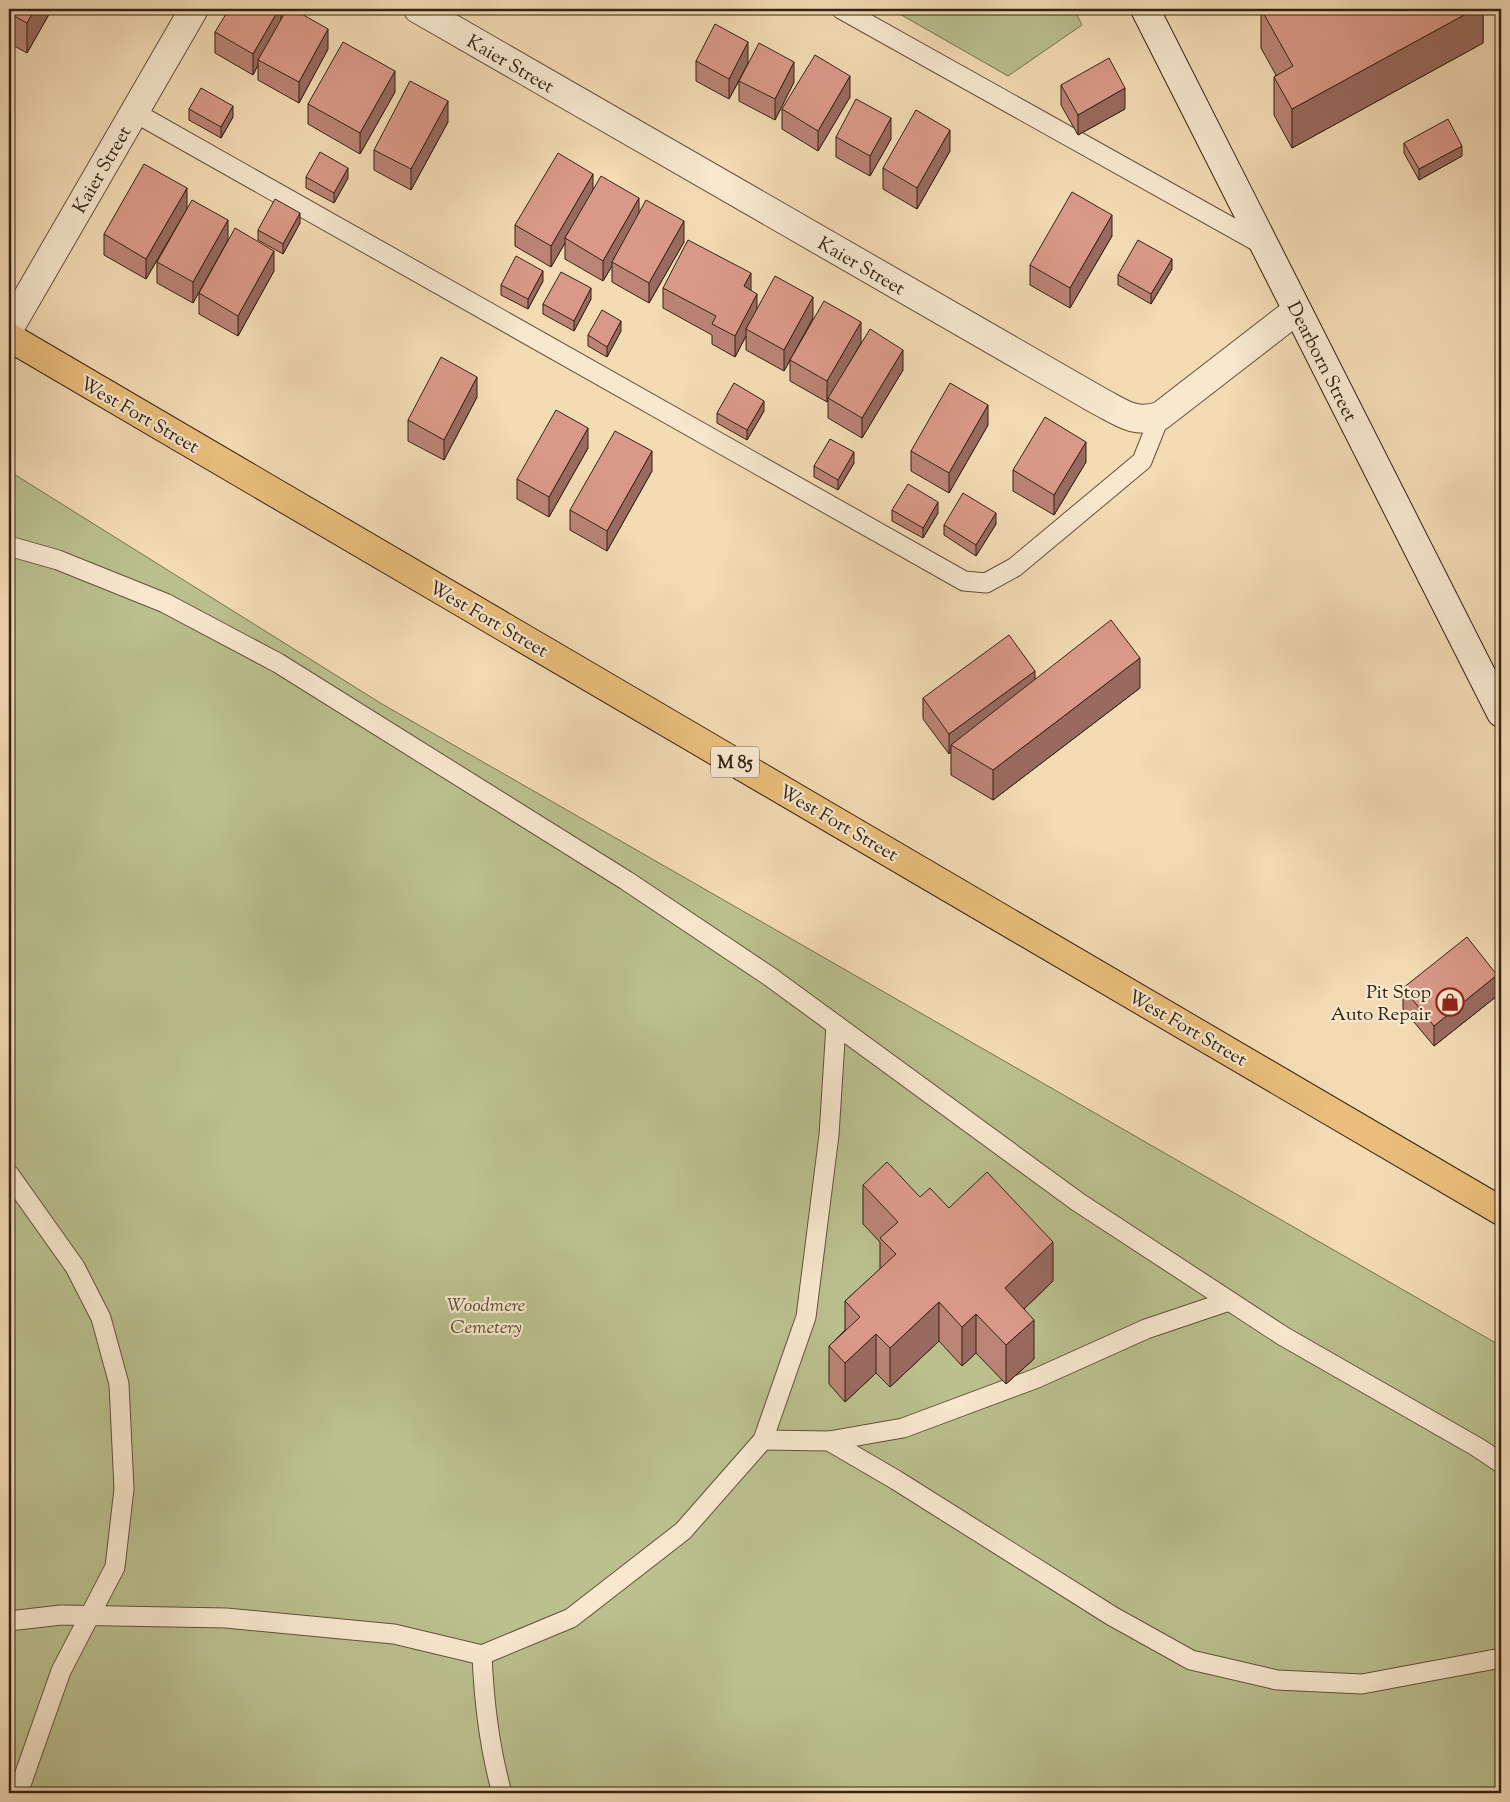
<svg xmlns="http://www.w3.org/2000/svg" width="1510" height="1802" font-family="'Sorts Mill Goudy',serif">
  <rect width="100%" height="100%" fill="#f3dbb4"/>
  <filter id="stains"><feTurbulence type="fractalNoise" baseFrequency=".004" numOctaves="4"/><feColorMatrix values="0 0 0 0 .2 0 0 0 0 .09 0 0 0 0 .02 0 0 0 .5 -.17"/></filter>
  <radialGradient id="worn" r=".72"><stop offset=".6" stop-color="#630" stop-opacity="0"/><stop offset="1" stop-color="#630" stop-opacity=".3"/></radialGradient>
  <g fill="#bac08e" stroke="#777152">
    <polygon points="891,9 1074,9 1082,25 1008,76"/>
    <polygon points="9,471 382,704 1501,1346 1501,1793 9,1793"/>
  </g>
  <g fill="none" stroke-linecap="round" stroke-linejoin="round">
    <g stroke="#64503d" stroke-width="21">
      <g id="lane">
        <polyline points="841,9 1265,246"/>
        <polyline points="134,112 964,581 986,583 1015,567 1142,461 1160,416"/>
        <polyline points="9,546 58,560 165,603 278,663 627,881 769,976 1078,1202 1283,1336 1477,1447 1501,1463"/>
        <polyline points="9,1174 75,1267 101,1318 119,1384 124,1489 115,1567 61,1671 18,1793"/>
        <polyline points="763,1440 829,1441 896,1480 1112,1616 1191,1660 1277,1680 1362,1684 1501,1658"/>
        <polyline points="829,1441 903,1428 1037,1378 1146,1329 1229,1301"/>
        <polyline points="9,1621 61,1615 226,1618 394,1634 482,1655 571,1618 683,1531 763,1440 806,1317 829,1135 836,1025"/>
        <path d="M 482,1655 C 484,1702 489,1747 502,1793"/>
      </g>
    </g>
    <g stroke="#64503d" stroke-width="30">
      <g id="street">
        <path d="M 418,9 L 1099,401 C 1122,413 1134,424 1160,416 L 1297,310"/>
        <polyline points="9,329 194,9"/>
      </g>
    </g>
    <g stroke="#342215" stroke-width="30">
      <polyline id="secondary" points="1145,9 1501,713"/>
    </g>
    <g stroke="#342215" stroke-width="30">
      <polyline id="primary" points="9,337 1501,1211"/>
    </g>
    <use href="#lane" stroke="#f7e8ce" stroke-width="19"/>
    <use href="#street" stroke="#f7e8ce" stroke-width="28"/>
    <use href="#secondary" stroke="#f7e8ce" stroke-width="28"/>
    <use href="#primary" stroke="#eabe7a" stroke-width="28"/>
  </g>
  <g fill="#bb8475" stroke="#342215">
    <polygon points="9,9 52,9 27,53 9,43"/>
    <polygon points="281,9 281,19 328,49 299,103 258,80 258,65 253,75 215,53 215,32"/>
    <polygon points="1261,9 1483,9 1483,43 1292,148 1274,115 1274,77 1276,75 1261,48"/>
    <polygon points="696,61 748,63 794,82 775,120 739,101 739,81 729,99 696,81"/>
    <polygon points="1061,85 1125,109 1078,135 1061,105"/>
    <polygon points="395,92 360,154 308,124 308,104"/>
    <polygon points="850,97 818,151 782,129 782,109"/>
    <polygon points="189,109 233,117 221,138 189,120"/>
    <polygon points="448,122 411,190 374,170 374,150"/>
    <polygon points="836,137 891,139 870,176 836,157"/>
    <polygon points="1404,143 1462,156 1419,180 1404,153"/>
    <polygon points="950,151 917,209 883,189 883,168"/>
    <polygon points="306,177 348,178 334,203 306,188"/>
    <polygon points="593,188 639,214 684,242 649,303 612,282 612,266 603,281 565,259 565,243 551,267 515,246 515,225"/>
    <polygon points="187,209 146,279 104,255 104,234"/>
    <polygon points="300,223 283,254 258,240 258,230"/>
    <polygon points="1112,236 1070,308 1030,285 1030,265"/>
    <polygon points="228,240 193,303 157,283 157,262"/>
    <polygon points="1172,269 1151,304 1118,285 1118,275"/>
    <polygon points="274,271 238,336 199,314 199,293"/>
    <polygon points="543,281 528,309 501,295 501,285"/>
    <polygon points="663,288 757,309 813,318 784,371 746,350 746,336 735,357 712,344 712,335 663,308"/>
    <polygon points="591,299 574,331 543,314 543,304"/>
    <polygon points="621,331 607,357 588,346 588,335"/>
    <polygon points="861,343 852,359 903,370 862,438 828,418 828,400 827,402 790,381 790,360"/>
    <polygon points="477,397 444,460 408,441 408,420"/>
    <polygon points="764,411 747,440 717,423 717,413"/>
    <polygon points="988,425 949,493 911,471 911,451"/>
    <polygon points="588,448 549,517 517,499 517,479"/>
    <polygon points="1086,462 1054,515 1013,491 1013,470"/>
    <polygon points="854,463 838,490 814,477 814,466"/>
    <polygon points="652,471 607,551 570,530 570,510"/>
    <polygon points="892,510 938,513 923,538 892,521"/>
    <polygon points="996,524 976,556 944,535 944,525"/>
    <polygon points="1035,679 1140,688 993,800 951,775 951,752 949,754 923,719 923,698"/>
    <polygon points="1403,988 1497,996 1434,1046 1403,1009"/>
    <polygon points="863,1185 920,1197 949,1208 1053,1281 1024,1309 1034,1359 1006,1384 976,1353 962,1366 939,1341 890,1387 876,1373 845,1402 829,1384 829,1346 845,1330 845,1301 880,1269 880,1242 863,1224"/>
  </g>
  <g fill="#996b5f" stroke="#342215">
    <polygon points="35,9 52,9 27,53 27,23"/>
    <polygon points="279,9 281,9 281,26 258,60 258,65 253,75 253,54"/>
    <polygon points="1475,9 1483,9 1483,43 1292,148 1292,109"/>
    <polygon points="328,29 328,49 299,103 299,82"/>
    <polygon points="748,42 748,63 729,99 729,79"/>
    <polygon points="794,62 794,82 775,120 775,99"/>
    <polygon points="395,71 395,92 360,154 360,133"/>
    <polygon points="850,76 850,97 818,151 818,131"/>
    <polygon points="1125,88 1125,109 1078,135 1078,115"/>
    <polygon points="448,101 448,122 411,190 411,169"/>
    <polygon points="233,106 233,117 221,138 221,127"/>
    <polygon points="891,118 891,139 870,176 870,156"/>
    <polygon points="950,130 950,151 917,209 917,188"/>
    <polygon points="1462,146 1462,156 1419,180 1419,169"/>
    <polygon points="348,168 348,178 334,203 334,193"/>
    <polygon points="593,174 593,194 565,238 565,243 551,267 551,246"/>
    <polygon points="187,188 187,209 146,279 146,259"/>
    <polygon points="639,198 639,218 612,262 612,266 603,281 603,261"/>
    <polygon points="300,213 300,223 283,254 283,244"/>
    <polygon points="1112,215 1112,236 1070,308 1070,288"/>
    <polygon points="228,220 228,240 193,303 193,282"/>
    <polygon points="684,221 684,242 649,303 649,283"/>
    <polygon points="274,251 274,271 238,336 238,316"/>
    <polygon points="1172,259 1172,269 1151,304 1151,294"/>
    <polygon points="543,271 543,281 528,309 528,299"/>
    <polygon points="751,273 751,294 744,286"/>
    <polygon points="591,288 591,299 574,331 574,321"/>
    <polygon points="757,294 757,314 746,329 746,336 735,357 735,336"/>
    <polygon points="813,297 813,318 784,371 784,350"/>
    <polygon points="621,321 621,331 607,357 607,347"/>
    <polygon points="861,322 861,343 829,398 828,398 827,402 827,381"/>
    <polygon points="903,350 903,370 862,438 862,418"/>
    <polygon points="477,377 477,397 444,460 444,440"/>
    <polygon points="764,401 764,411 747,440 747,430"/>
    <polygon points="988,405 988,425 949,493 949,473"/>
    <polygon points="588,428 588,448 549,517 549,497"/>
    <polygon points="1086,442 1086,462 1054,515 1054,495"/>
    <polygon points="652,451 652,471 607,551 607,531"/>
    <polygon points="854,452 854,463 838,490 838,480"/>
    <polygon points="938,502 938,513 923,538 923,528"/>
    <polygon points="996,513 996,524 976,556 976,545"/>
    <polygon points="1140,658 1140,688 993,800 993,770"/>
    <polygon points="1035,671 1035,691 951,745 951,752 949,754 949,734"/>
    <polygon points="1497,975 1497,996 1434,1046 1434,1026"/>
    <polygon points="1053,1242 1053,1281 1005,1327 1005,1288"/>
    <polygon points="939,1302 939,1341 890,1387 890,1348"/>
    <polygon points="976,1314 976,1353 962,1366 962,1327"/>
    <polygon points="1034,1320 1034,1359 1006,1384 1006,1345"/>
    <polygon points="876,1334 876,1373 845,1402 845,1363"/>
  </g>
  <g fill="#da9988" stroke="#342215">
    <polygon points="9,9 35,9 27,23 9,13"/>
    <polygon points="229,9 279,9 253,54 215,32"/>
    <polygon points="287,9 293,9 328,29 299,82 258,60"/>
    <polygon points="1261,9 1475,9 1292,109 1274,77 1293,66"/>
    <polygon points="715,24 748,42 729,79 696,61"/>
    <polygon points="343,42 395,71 360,133 308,104"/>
    <polygon points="759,43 794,62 775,99 739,81"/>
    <polygon points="815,55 850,76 818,131 782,109"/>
    <polygon points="1109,58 1125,88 1078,115 1061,85"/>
    <polygon points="410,81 448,101 411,169 374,150"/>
    <polygon points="201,88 233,106 221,127 189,109"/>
    <polygon points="856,99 891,118 870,156 836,137"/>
    <polygon points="916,110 950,130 917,188 883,168"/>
    <polygon points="1448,119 1462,146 1419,169 1404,143"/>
    <polygon points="320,152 348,168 334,193 306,177"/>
    <polygon points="558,153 593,174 551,246 515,225"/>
    <polygon points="144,164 187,188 146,259 104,234"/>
    <polygon points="601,176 639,198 603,261 565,238"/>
    <polygon points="1072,192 1112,215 1070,288 1030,265"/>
    <polygon points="275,199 300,213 283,244 258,230"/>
    <polygon points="192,200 228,220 193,282 157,262"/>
    <polygon points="646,200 684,221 649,283 612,262"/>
    <polygon points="235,228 274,251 238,316 199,293"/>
    <polygon points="688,240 751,273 744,286 757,294 735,336 712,324 716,316 663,288"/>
    <polygon points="1138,240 1172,259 1151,294 1118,275"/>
    <polygon points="516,256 543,271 528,299 501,285"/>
    <polygon points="561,272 591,288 574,321 543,304"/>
    <polygon points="775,276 813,297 784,350 746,329"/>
    <polygon points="824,301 861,322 827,381 790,360"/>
    <polygon points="602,310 621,321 607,347 588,335"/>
    <polygon points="870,329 903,350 862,418 828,398"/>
    <polygon points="441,357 477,377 444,440 408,420"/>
    <polygon points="734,383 764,401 747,430 717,413"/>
    <polygon points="950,383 988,405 949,473 911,451"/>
    <polygon points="556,410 588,428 549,497 517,479"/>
    <polygon points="1045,417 1086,442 1054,495 1013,470"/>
    <polygon points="615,431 652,451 607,531 570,510"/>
    <polygon points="830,439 854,452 838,480 814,466"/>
    <polygon points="908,484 938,502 923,528 892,510"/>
    <polygon points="963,493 996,513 976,545 944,525"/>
    <polygon points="1111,620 1140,658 993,770 951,745"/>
    <polygon points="1009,635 1035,671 949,734 923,698"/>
    <polygon points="1467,937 1497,975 1434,1026 1403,988"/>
    <polygon points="887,1162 920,1197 930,1188 949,1208 987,1172 1053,1242 1005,1288 1034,1320 1006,1345 976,1314 962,1327 939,1302 890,1348 876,1334 845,1363 829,1346 860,1317 845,1301 896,1254 880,1238 898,1222 863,1185"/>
  </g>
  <defs>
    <g id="shop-ring" transform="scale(1.4375)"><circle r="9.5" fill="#f7e8ce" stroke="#8f2418" stroke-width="1.5"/><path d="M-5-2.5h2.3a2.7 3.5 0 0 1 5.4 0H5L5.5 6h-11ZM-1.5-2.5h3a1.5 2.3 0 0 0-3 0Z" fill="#8f2418"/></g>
  </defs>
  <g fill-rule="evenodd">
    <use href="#shop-ring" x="1450" y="1002"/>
  </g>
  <g text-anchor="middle" stroke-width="4.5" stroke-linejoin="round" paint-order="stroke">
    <rect fill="#f7e8ce" stroke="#6e5d4c" stroke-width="1" x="711" y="746.5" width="48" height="31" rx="4"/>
    <g font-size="18" font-weight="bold" fill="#342215">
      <text x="735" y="768">M 85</text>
    </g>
    <g font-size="19" fill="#342215" stroke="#f7e8ce">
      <text transform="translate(511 63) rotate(30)" y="7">Kaier Street</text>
      <text transform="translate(101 169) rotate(-60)" y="7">Kaier Street</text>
      <text transform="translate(862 265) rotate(30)" y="7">Kaier Street</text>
      <text transform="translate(1323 361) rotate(63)" y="7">Dearborn Street</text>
      <text transform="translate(140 414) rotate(30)" y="7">West Fort Street</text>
      <text transform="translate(489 618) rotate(30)" y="7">West Fort Street</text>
      <text transform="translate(839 822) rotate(30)" y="7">West Fort Street</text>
      <text transform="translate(1188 1027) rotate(30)" y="7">West Fort Street</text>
    </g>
    <g font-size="19" fill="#342215" stroke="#f7e8ce" text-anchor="end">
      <text x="1431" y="998">Pit Stop<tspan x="1431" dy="22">Auto Repair</tspan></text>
    </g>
    <g font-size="19" font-style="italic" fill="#564a33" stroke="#f7e8ce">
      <text x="486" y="1311">Woodmere<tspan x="486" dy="22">Cemetery</tspan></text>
    </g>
  </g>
  <rect width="1510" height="1802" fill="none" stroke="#f3dbb4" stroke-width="30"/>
  <rect x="10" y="10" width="1490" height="1782" fill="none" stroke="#342215" stroke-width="2.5"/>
  <rect x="15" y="15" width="1480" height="1772" fill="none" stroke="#342215"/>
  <rect width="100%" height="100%" filter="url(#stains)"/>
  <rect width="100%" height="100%" fill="url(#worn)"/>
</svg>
